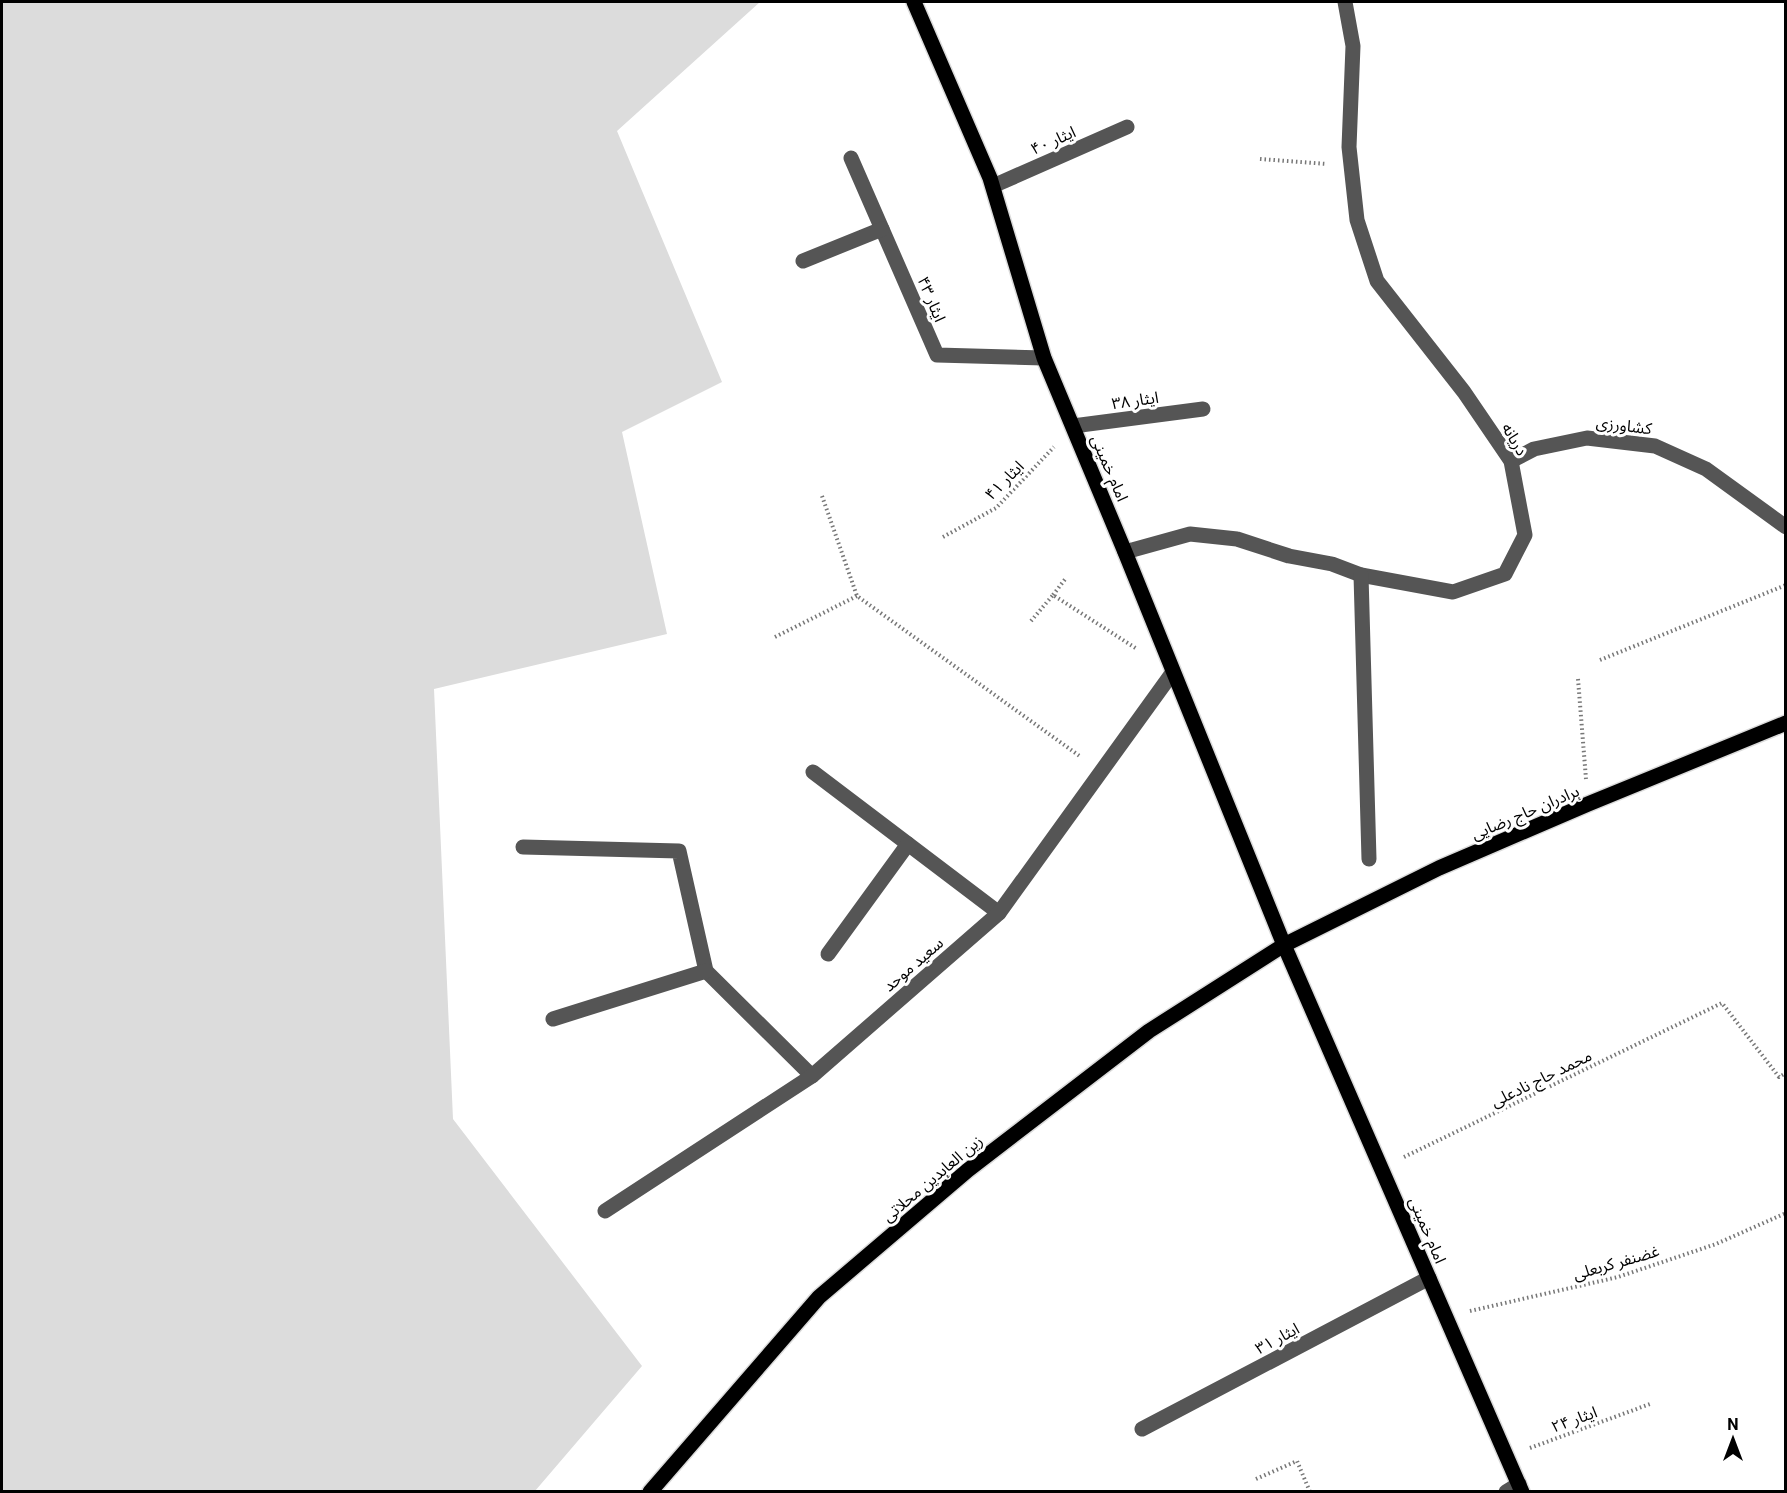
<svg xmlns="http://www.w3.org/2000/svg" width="1787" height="1493" font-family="Roboto,'Noto Sans Arabic',sans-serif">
  <rect width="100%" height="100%" fill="#fff"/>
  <polygon fill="#dcdcdc" points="2,2 760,2 617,131 722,382 622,432 667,634 434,689 453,1119 642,1366 535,1491 2,1491"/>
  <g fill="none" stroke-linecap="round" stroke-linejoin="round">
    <g stroke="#dbdbdb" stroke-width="18">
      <g id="major">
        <polyline points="914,2 990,178 1044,358 1125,552 1284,945 1522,1492"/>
        <polyline points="650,1492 819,1297 968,1170 1149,1031 1284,945 1439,868 1588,804 1786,723"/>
      </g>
    </g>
    <g stroke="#777" stroke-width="4" stroke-dasharray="1.5 3" stroke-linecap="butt">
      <polyline points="1260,159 1327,164"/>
      <polyline points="822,496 857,596 1081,757"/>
      <polyline points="943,537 996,508 1054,447"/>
      <polyline points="1053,595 1066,578"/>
      <polyline points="1031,621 1053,595 1137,649"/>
      <polyline points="775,637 857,596"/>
      <polyline points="1600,660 1786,585"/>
      <polyline points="1578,679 1586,779"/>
      <polyline points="1404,1157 1722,1003 1779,1077 1786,1073"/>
      <polyline points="1470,1311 1618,1277 1716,1244 1786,1213"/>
      <polyline points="1530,1448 1650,1404"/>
      <polyline points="1256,1479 1297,1461 1310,1492"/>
    </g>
    <g stroke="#555" stroke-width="15">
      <polyline points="851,158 937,355 1044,358"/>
      <polyline points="993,186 1127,127"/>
      <polyline points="803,261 882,229"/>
      <polyline points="1073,426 1203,409"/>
      <polyline points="1511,461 1534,449 1587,438 1655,446 1706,469 1786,527"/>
      <polyline points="1125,552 1190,534 1237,539 1289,556 1332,564 1361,575 1453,592 1505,574 1525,535 1511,461 1464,392 1377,281 1357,220 1349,147 1353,46 1345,2"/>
      <polyline points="1361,575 1369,859"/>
      <polyline points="813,772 999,913"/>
      <polyline points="523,847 679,851 706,971 812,1076"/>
      <polyline points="828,954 908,844"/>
      <polyline points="553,1019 706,971"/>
      <polyline points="605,1211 812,1076 999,913 1173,672"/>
      <polyline points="1142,1429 1429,1278"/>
      <polyline points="1506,1492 1519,1484"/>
    </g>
    <use href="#major" stroke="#000" stroke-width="15"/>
  </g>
  <g text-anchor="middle" stroke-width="6" stroke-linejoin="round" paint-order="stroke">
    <g font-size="16" fill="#000" stroke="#fff">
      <text transform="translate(1053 140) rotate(-24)" y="6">ایثار ۴۰</text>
      <text transform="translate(932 299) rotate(67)" y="6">ایثار ۴۳</text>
      <text transform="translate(1135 400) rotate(-8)" y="6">ایثار ۳۸</text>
      <text transform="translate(1624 425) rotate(7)" y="6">کشاورزی</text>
      <text transform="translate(1515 439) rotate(60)" y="6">دریانه</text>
      <text transform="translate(1110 468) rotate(67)" y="6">امام خمینی</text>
      <text transform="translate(1004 480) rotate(-45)" y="6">ایثار ۴۱</text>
      <text transform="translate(1525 812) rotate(-23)" y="6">برادران حاج رضایی</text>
      <text transform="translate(913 964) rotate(-41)" y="6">سعید موحد</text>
      <text transform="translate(1541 1078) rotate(-26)" y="6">محمد حاج نادعلی</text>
      <text transform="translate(932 1178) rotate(-40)" y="6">زین العابدین محلاتی</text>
      <text transform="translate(1428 1230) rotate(67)" y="6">امام خمینی</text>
      <text transform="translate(1616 1262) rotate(-16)" y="6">غضنفر کربعلی</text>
      <text transform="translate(1277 1338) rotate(-28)" y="6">ایثار ۳۱</text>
      <text transform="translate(1574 1419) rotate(-20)" y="6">ایثار ۲۴</text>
    </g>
  </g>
  <rect width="1787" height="1493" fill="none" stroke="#000000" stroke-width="6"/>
  <g transform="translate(1733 1439)" stroke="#ffffff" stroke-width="4.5" paint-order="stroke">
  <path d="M0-4.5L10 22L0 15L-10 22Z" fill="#000000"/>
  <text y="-9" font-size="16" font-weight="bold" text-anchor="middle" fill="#000000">N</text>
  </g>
</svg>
